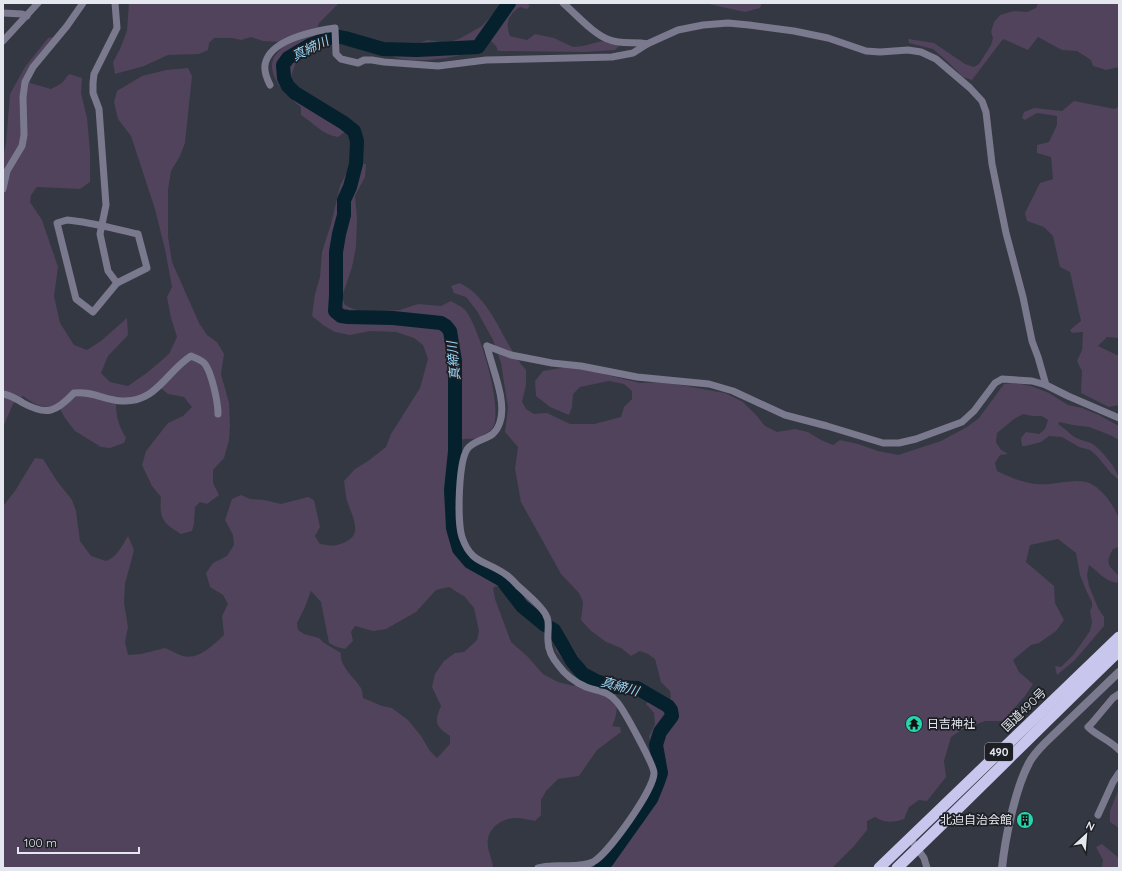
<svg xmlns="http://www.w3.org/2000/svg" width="1122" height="871" font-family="Quicksand,'Noto Sans JP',sans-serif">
  <rect width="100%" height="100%" fill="#343842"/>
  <g fill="#50435b" fill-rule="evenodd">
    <path d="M 129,3 L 339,3 L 319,23 L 315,36 L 321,43 L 296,62 L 291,76 L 298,89 L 323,112 L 346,129 L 345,132 L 338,137 C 322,135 314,123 301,115 L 301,107 C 288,97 265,76 274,57 C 276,54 280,50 283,47 L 281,42 L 263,41 L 251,37 L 241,40 L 232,38 L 214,38 L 209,43 L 208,50 L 199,54 L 168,55 L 144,66 L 115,74 L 113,62 L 120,49 L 127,31 Z"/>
    <path d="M 503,3 L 527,3 L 530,6 L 527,9 L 520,7 C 508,15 505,23 510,36 L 527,40 L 535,34 L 554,38 L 573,47 L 583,46 L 602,41 L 619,46 L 615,50 L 586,52 L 498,51 L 496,46 L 491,41 C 488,44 484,47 481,48 C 462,58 408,66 390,55 L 392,47 L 417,44 L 427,40 L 447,43 L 459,39 L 482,26 Z"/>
    <polygon points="704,3 762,3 760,8 745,12"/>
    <polygon points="1038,3 1119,3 1119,67 1106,70 1093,66 1091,60 1077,51 1062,50 1038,37 1028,50 1003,39 972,80 963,77 948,62 933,49 909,43 908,39 934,43 965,64 974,67 979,64 991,45 993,38 991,32 994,22 1000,15 1014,11 1027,12 1036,8"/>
    <path d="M 54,37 L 28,70 L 30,83 L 51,89 L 62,83 L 69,74 L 82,78 L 81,93 L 87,118 L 90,151 L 90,182 L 80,189 L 37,187 L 31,195 L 30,202 L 42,220 L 58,267 L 54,296 L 60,323 L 74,345 L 87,350 L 101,341 L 127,318 L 128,335 L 108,356 L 101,373 L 110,382 L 128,386 L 148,372 L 169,354 L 177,337 L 171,318 L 167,297 L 172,287 L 165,249 L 155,209 L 131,136 L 118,119 L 114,102 L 117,91 L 142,76 L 166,70 L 188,68 L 192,76 L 185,143 L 180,156 L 171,171 L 168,190 L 168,237 L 172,262 L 199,323 L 207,335 L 217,342 L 224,354 L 221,374 L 229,403 L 230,425 L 229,440 L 224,458 L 213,470 L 213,483 L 219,495 L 207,504 L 200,502 L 195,507 L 194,523 L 192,531 L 181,534 C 163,523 159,519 161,497 L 152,486 L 142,465 L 146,451 L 168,423 L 183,416 L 192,407 L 184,397 L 168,394 L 157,385 L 138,397 L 116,404 C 116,417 119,426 126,438 L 124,443 L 110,448 L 101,447 L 75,431 L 65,418 L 58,405 C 43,410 34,404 23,396 L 13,404 L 3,427 L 3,157 L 6,143 L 10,94 L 25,67 L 48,38 Z"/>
    <polygon points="1074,101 1115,109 1119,106 1119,338 1107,337 1098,346 1119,356 1119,405 1109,407 1081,393 1082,371 1077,361 1082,350 1083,332 1072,333 1070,330 1081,321 1070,272 1060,267 1053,236 1044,227 1027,221 1025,213 1040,183 1053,179 1051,157 1037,153 1037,145 1049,142 1057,125 1057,116 1037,113 1025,120 1022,118 1024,112 1034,108 1062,111"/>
    <path d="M 351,163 L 366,164 L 365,177 L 355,196 L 357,218 L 356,247 L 352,267 L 342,297 L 345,305 L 353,309 L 367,312 L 400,310 L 418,304 L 441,306 L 451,301 C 456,304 463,307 466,311 C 479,328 505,411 492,429 C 488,433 478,439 473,439 C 468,439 466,438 461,440 C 456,456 457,475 455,492 C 455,503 450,516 450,528 C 452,561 475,579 507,579 L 517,587 L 547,621 L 544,631 L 523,613 L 503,589 L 496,586 L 493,588 L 495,599 L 511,642 L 527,656 L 543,674 L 558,682 L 574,686 L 580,680 L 556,651 L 554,637 L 559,634 L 571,645 L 584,666 L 601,678 L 616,692 C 617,704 618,715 612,726 L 620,727 L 621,732 L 597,750 L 579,776 L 558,779 L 546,791 L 541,800 L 541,815 L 535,821 C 529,820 523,818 516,818 C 501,818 485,830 488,847 C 489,854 493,861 493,868 L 3,868 L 3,506 L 15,491 L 35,458 L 43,459 L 57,481 L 72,500 L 76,511 L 80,541 L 91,556 L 106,561 C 117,557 122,546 128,536 L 134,550 L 125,584 L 124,603 L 128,627 L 125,642 L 128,655 L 141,654 L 165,648 C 170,650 175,653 180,655 C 197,662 212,646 224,635 L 222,616 L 228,604 L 223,595 L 210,587 L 206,573 L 213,563 L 227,556 L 234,545 L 233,535 L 225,520 L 232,499 L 241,495 L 250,499 L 264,500 L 281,504 L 308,497 L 314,500 L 320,527 L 315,536 L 320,544 C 333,546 335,547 347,541 C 365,532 348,510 346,496 C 345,491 345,486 344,481 L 355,469 L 368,461 L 386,447 L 391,434 L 420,388 L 428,359 L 423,345 L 414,338 L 396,332 L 370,331 L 350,335 L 335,332 L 323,325 L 312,316 L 315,294 L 320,277 L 322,252 L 331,224 L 340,186 ZM 449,587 L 465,597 L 474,608 L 479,631 L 477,640 L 464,652 L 455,653 L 444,661 L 435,674 L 432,687 L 441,706 C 434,722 435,726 450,736 L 450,744 L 437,758 L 430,751 L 421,736 L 408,720 L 392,708 L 382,706 L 363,698 C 363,695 362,691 361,688 C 355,678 339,666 341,653 L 324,643 L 319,638 L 304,634 L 298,630 L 297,623 L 305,607 L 311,591 L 321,602 L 329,643 L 337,647 L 345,649 L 353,641 L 351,632 L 355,626 L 373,631 L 386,629 L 416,612 L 436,590 Z"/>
    <path d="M 460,283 C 463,285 468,287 471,290 C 496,310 505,347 526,370 L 526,385 L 522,402 L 526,409 L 534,414 L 547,413 L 570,424 L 594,424 L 621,417 L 624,407 L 632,399 L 632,391 L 624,384 L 609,381 L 580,387 L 573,394 L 572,407 L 569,415 L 550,407 L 536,396 L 535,381 L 543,371 L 567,367 L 583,369 L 640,383 L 664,382 L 725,393 L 743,402 L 757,416 L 765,426 L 777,432 L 795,429 L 808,432 L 821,440 L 833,445 L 840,440 L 858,444 L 878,451 L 898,455 L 941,441 L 967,427 L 979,418 L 1004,384 L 1014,383 L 1031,386 L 1049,393 L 1068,405 L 1082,408 L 1099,415 L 1119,426 L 1119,440 L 1110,435 L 1089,427 L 1073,425 L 1059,422 L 1058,424 C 1064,428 1068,432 1073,436 C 1079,440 1085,441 1091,443 C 1100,448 1119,470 1119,480 L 1111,473 L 1097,456 L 1090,450 L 1079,447 L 1062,437 L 1049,436 L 1041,442 L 1026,446 L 1022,446 L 1021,438 L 1026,432 L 1039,434 L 1045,429 L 1048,420 L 1042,416 L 1033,416 L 1023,414 L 1014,419 L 997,433 L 996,442 L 1001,450 L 1008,454 L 1000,455 L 995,463 L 997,471 C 1013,479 1031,486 1049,484 C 1061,483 1074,479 1086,482 C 1100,485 1116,507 1119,520 C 1120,529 1119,539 1119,547 L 1113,549 C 1105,564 1108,565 1119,576 L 1117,583 C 1103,580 1100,573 1089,565 L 1087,575 L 1089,586 L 1098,608 L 1104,617 L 1104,626 L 1075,660 L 1057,675 L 1055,666 L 1061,667 L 1074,654 L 1090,631 L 1092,622 L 1090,611 L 1092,607 L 1092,602 L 1086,590 L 1080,575 L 1076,553 L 1058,539 L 1030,545 L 1026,562 L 1054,586 L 1055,603 L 1064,620 L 1056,631 L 1039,643 L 1031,645 L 1013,660 L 1019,672 L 1033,684 L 1025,696 L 1003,721 L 985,721 L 963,729 L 951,737 L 944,761 L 946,777 L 927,801 L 919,800 L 909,807 L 904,819 C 893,823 885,823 875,817 L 867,821 L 867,830 L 855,845 L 832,868 L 607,868 L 644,821 L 658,795 L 664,781 L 663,763 L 652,748 L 649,736 L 655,724 L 654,713 L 646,704 L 650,699 L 661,704 L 671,698 L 670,691 L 661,682 L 655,659 L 648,654 L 640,651 L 631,656 L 621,648 L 606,642 L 590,630 L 581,620 L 583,602 L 579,593 L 561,574 L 521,502 L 515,469 L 518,447 L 505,432 L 508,408 L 501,363 L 493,340 L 477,311 L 466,297 L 454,293 L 451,286 Z"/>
    <polygon points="1119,788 1119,828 1110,822 1110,811"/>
    <polygon points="1102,844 1119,858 1119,868 1102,868 1103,860 1096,847"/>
  </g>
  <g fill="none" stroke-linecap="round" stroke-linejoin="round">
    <polyline stroke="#04212d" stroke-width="14" points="509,3 478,47 417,50 383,49 345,38 335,36 310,45 288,58 283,65 284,78 288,86 295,93 344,123 354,131 357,141 356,164 350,187 344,200 344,215 339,234 336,252 336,296 335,311 341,316 348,317 393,318 441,323 446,326 450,331 455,361 455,451 451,490 453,528 459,549 470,562 502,580 522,606 545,625 554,630 572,661 583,674 596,681 614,687 637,688 668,706 671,710 672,716 660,732 656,745 661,773 658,782 651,799 607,861 601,868"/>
    <g stroke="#7a798d" stroke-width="7">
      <polyline points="115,3 117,28 94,74 93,83 93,93 99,109 106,205 100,234 108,271 117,283"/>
      <path d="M 563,3 C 576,14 594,35 610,40 C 622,45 635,41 647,44"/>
      <polyline points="3,13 22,14 27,16"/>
      <polyline points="3,41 38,3"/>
      <path d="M 270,85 C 267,79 264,72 265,65 C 269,39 315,31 335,28 L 336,54 L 341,59 L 358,63 L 364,60 L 372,60 L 384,62 L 438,66 L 486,60 L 612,57 L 633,53 L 647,44 L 678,30 L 703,25 L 728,23 L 749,25 L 794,31 L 828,38 L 866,51 L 880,52 L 908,50 L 921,52 L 936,59 L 970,88 L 982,101 L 986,112 L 992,164 L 1006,233 L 1023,297 L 1032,341 L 1038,357 L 1046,385"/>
      <polyline points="3,189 7,171 22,146 24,135 23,97 25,82 33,67 67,26 83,3"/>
      <path d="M 67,220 C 91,222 115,229 138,234 L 147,268 L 117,283 L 93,312 L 76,299 L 57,223 Z"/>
      <path d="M 487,346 C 492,368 507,401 500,422 C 494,441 481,436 469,447 C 458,457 457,522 462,537 C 471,564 485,560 505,574 C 510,577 514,582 518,586 C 526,593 534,600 541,608 C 552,620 547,627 548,641 C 548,650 553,659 559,666 C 566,676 575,682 586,687 C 599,692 607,690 617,702 C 624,710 654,765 654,773 C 654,790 608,854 593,862 C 581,868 565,865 551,866 C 547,866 542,867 538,868"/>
      <polyline points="487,346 511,355 552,363 581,366 637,377 709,384 733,391 785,415 827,426 883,443 899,443 916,439 962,422 974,411 995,383 1002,379 1032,381 1046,385 1068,396 1119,418"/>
      <path d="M 3,394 C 11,395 16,399 23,403 C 47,416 56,412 74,393 C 93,391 104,400 122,401 C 156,403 166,372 191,356 C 196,358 202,360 205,364 C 212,374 218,402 218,414"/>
      <path d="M 1119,694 L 1113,698 L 1092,723 L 1088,727 C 1097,736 1110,740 1119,750"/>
      <polyline points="1098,815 1113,782 1119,773"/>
      <polyline points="910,838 924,858 927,868"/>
    </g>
    <path stroke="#7a798d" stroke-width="8" d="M 1002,868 C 1005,839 1015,789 1029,763 C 1033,755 1040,748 1046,742 L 1119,672"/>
    <g stroke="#c9c6ee" stroke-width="11">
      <polyline points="879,868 1119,637"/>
      <path d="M 897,868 C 972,796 1044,723 1119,651"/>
    </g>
  </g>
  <defs>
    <g id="temple-disc" transform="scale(0.9)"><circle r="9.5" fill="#27d5ad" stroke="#1d1f24"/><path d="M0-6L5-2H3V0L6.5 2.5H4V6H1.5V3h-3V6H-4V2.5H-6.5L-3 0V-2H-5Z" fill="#111"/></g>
    <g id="building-disc" transform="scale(0.9)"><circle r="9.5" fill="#27d5ad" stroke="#1d1f24"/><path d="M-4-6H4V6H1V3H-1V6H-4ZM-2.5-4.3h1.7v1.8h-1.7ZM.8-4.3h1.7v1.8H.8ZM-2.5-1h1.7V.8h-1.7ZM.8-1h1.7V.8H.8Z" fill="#111"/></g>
  </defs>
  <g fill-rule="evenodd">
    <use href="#temple-disc" x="914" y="724"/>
    <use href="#building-disc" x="1025" y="820"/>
  </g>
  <g text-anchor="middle" stroke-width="3.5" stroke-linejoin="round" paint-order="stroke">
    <rect fill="#1d1f24" stroke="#a8abb1" stroke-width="1" x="985" y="743" width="28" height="18" rx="3"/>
    <g font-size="11" font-weight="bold" fill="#e4e7ee">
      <text x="999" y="756">490</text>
    </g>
    <g font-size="12" fill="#e4e7ee" stroke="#1d1f24">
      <text transform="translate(1024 710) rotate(-44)" y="4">国道490号</text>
    </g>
    <g font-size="12" fill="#e4e7ee" stroke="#1d1f24" text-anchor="start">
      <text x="927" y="728">日吉神社</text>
      <text x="1012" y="824" text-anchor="end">北迫自治会館</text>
    </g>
    <g font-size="13" font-style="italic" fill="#99d9fa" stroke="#1d1f24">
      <text transform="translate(310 48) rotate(-26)" y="5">真締川</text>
      <text transform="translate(453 361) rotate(-95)" y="5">真締川</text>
      <text transform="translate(620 686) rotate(16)" y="5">真締川</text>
    </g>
  </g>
  <rect width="1122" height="871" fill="none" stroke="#e4e7ee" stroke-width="8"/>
  <g transform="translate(1086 835) rotate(26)" stroke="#1d1f24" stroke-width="3" paint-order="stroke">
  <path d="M0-3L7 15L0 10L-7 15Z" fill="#e4e7ee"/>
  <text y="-6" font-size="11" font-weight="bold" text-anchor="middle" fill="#e4e7ee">N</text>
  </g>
  <path d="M18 847v6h121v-6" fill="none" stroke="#e4e7ee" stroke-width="2"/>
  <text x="24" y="847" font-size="12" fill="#e4e7ee" stroke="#1d1f24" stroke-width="3" paint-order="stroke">100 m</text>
</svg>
